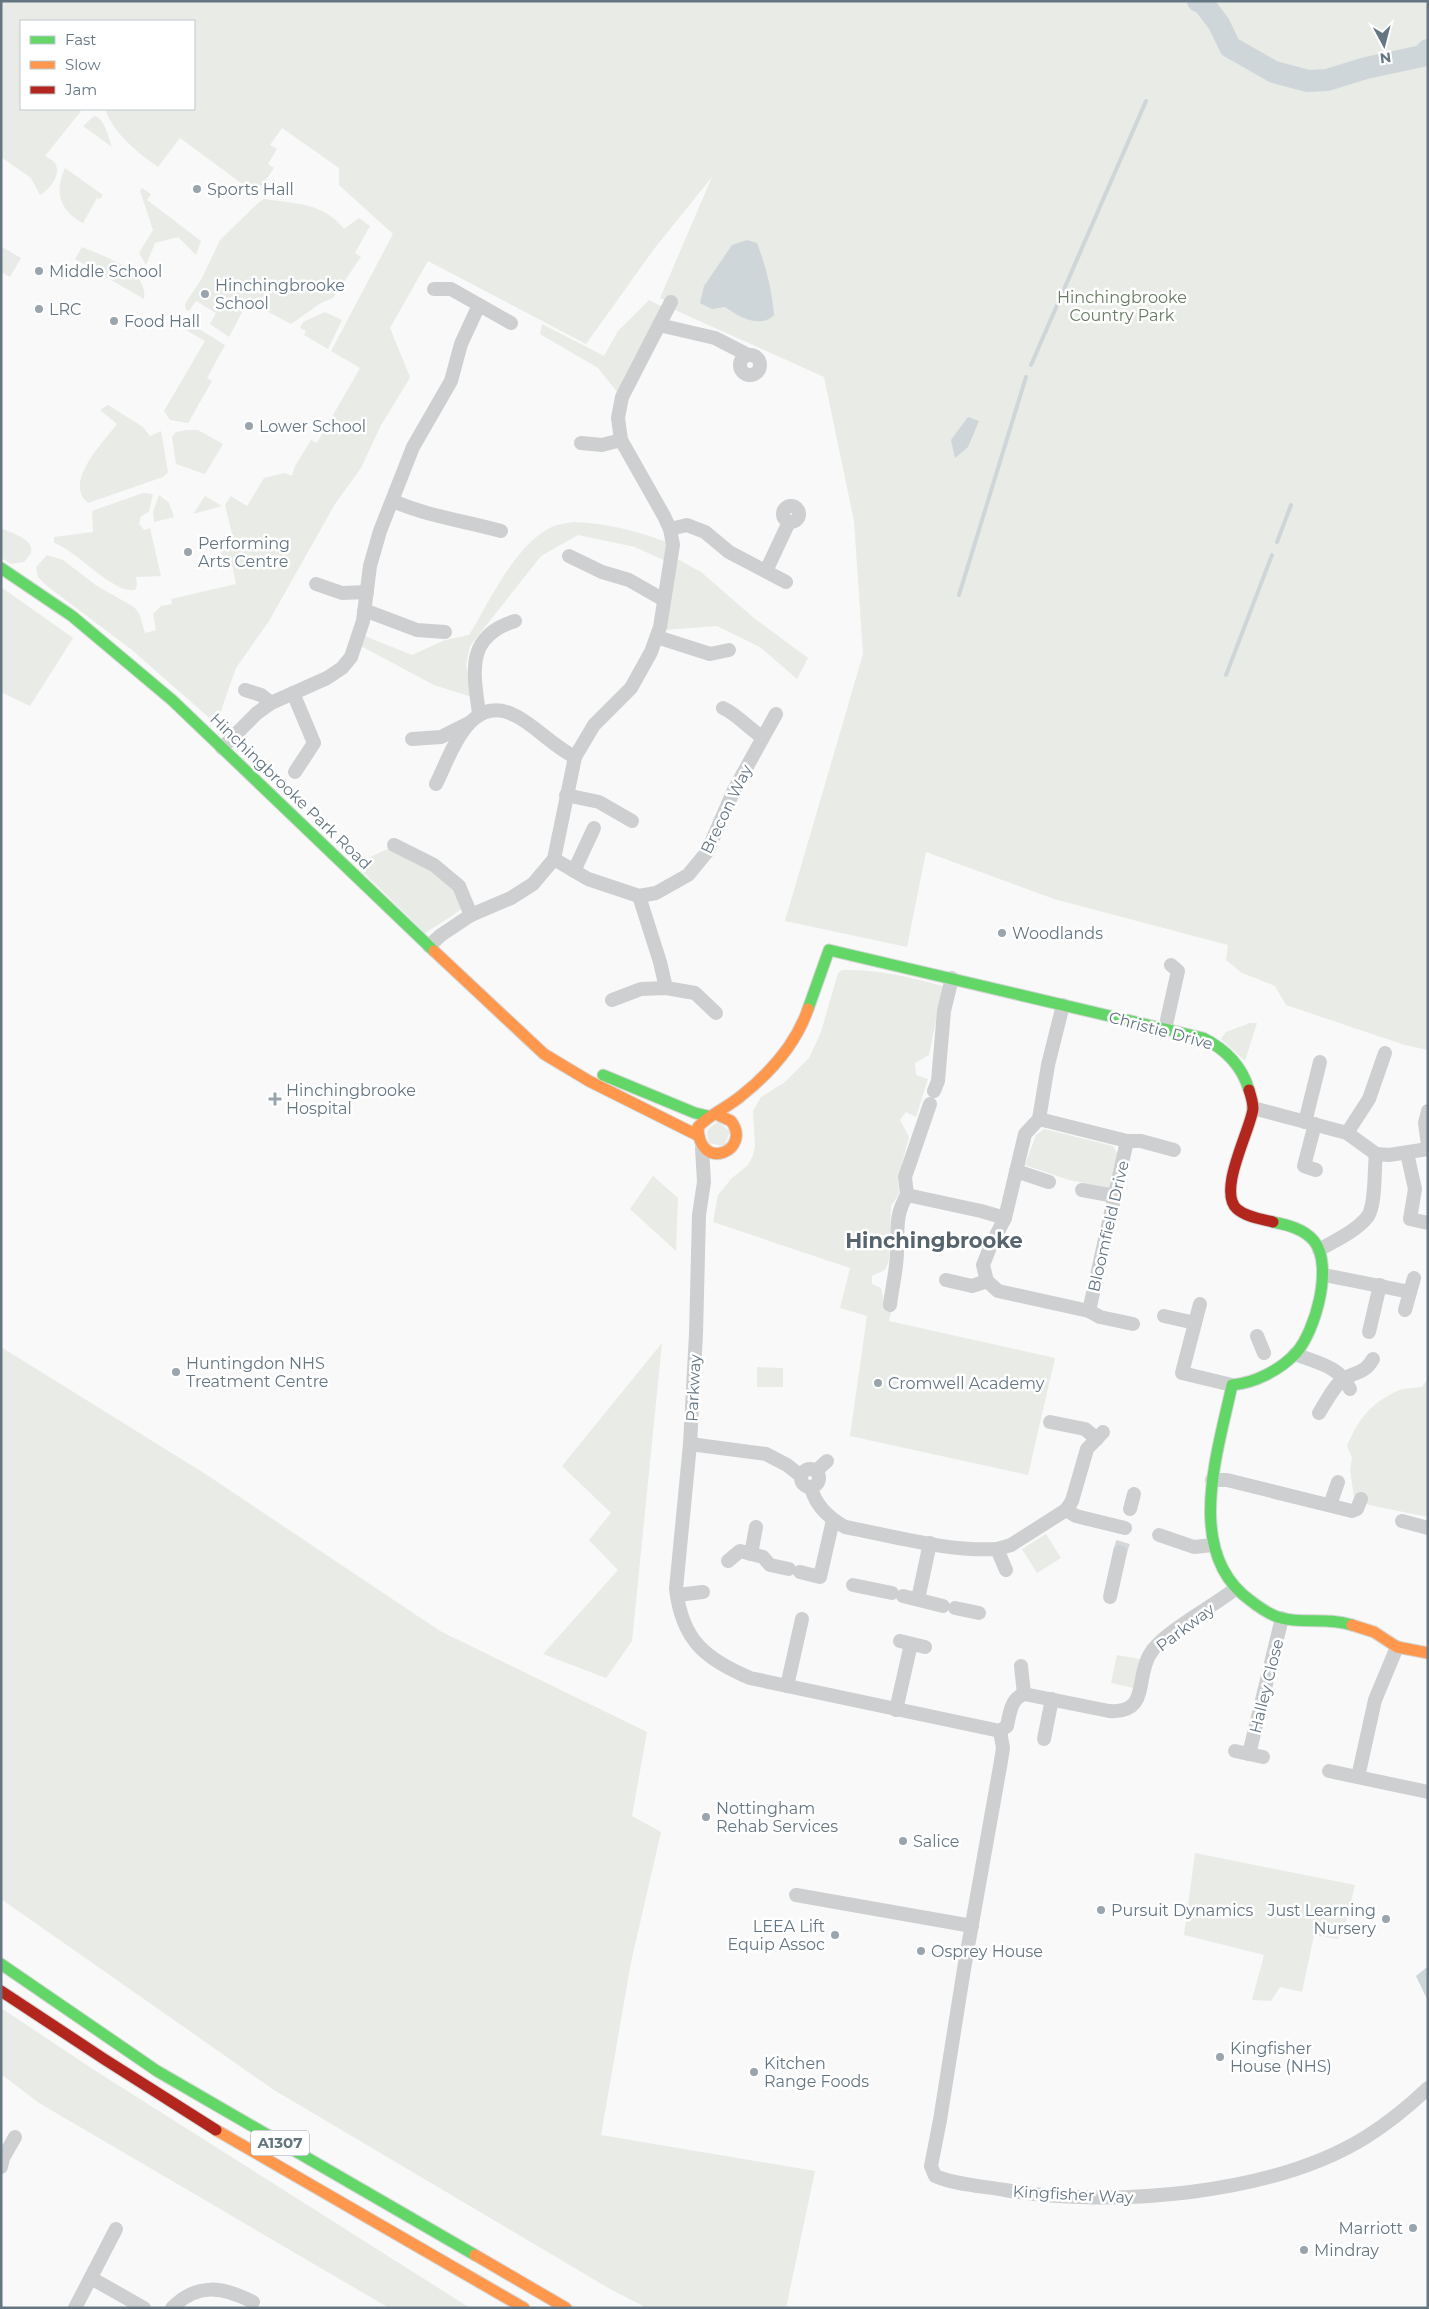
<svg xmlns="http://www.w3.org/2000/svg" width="1429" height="2309" font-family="Montserrat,sans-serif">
  <rect width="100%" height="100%" fill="#f9f9f9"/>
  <g fill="#e8ebe6">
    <path d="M 1,1 L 1428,1 L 1428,1050 L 1405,1045 L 1286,1005 L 1275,986 L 1242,973 L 1226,960 L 1228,945 L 1054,899 L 926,852 L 907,947 L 785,921 L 863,654 L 854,521 L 824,377 L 675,310 L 677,306 L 660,298 L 712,177 L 654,249 L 586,344 L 428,261 L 390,328 L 410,377 L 408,381 L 380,427 L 361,468 L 335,504 L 269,621 L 236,668 L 217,722 L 214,722 L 132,650 L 47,586 L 38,577 L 36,567 L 47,555 L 63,560 L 97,586 L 134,607 L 139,613 L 145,633 L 156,630 L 153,614 L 161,606 L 172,604 L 171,599 L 236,584 L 232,564 L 224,565 L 218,541 L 233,538 L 225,505 L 231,496 L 247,506 L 264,478 L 284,473 L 292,476 L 295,466 L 311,440 L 317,443 L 360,368 L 331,351 L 393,234 L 339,185 L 339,168 L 282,128 L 270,145 L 277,149 L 268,164 L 274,168 L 256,194 L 180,138 L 158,167 C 138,153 113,133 105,109 L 194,109 L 194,21 L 21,21 L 21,109 L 78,109 L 81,111 L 45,156 C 48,158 53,160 55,163 C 62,175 49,190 40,195 L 31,178 L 1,157 Z"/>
    <path d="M 94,116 C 105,118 108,137 112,147 L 83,126 Z"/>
    <path d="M 65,168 L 103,195 L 100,199 L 97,198 L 83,223 C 60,211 54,192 65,168 Z"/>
    <polygon points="142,188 151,194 147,200 201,241 196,255 178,237 155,243 146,265 139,253 153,230 140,191"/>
    <path d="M 264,199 C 295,204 323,202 344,229 L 359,218 L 370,226 L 355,253 L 361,257 L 333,298 L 321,303 L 291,324 L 248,301 L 229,337 L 210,324 L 216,313 L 196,301 L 189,311 L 186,310 L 185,304 L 202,278 L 220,240 L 258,203 Z"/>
    <polygon points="2,247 21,258 10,277 1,272"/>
    <path d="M 82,247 C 103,256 149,270 144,299 L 75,259 Z"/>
    <polygon points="649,300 663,307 618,393 598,368 540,334 542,324 604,356 618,331"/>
    <polygon points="325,312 342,320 328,349 304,335 306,331 300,328 303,322"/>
    <polygon points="180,317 225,345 207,378 212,381 188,423 170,420 164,411 205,341 179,326"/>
    <path d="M 108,405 L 143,427 L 150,436 L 161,431 L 168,472 L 163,477 L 88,503 C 63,482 103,443 117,424 L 100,410 Z"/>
    <polygon points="187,430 198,430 223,444 205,474 176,464 172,437 176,432"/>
    <path d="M 143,493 L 153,494 L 149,512 L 141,516 L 139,524 L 144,530 L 150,528 L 161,576 L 136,577 L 137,585 L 135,590 C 111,593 78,551 54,543 L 54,537 L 93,532 L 92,511 Z"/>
    <polygon points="159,495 169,503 174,517 154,522 153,512"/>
    <polygon points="205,496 222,506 193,514"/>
    <path d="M 573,522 C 608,523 637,531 669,543 L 670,563 L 635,547 L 578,535 L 541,556 L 470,646 L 466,665 L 472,697 L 434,685 L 359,645 L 362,635 L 412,655 L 445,640 L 469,635 C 491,600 515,543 554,526 C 560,524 567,523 573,522 Z"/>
    <path d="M 1,528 C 11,533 35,539 31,553 L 24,562 L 11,564 L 1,558 Z"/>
    <polygon points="674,557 701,572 754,618 808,658 797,679 760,647 717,626 664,630"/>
    <polygon points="1,587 73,638 30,706 1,692"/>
    <polygon points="392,847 454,883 465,906 452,916 425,933 363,872 370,857"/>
    <path d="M 842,970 C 876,969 910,977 943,986 L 929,1055 L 915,1063 L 916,1075 L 928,1079 L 916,1117 L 906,1112 L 900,1120 L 909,1137 L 898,1178 L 899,1194 L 891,1206 L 889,1260 L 885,1270 L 872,1276 L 872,1284 L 881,1288 L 885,1306 L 892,1309 L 889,1321 L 1055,1358 L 1028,1475 L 850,1436 L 867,1316 L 840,1308 L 850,1268 L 713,1222 L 718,1195 L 732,1178 L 748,1165 L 753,1155 L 755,1146 L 753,1111 L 761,1097 L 785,1082 L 809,1058 L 821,1032 L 838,973 Z"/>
    <polygon points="1250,1023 1257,1023 1245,1061 1221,1039 1226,1032"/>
    <path d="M 718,1122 L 730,1131 L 724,1146 L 709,1143 C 706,1131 706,1129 718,1122 Z"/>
    <polygon points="1044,1129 1113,1146 1118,1155 1110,1188 1069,1180 1025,1165 1036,1135"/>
    <polygon points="653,1176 678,1198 676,1251 630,1209"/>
    <polygon points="662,1343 632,1641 606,1678 543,1654 618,1570 589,1540 611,1513 562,1466"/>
    <polygon points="1,1347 207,1475 440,1631 647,1732 632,1816 661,1832 631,1962 601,2135 815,2171 786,2308 647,2308 610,2289 274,2090 1,1899"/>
    <polygon points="757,1367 783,1368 783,1387 757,1387"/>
    <path d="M 1428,1378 L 1428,1517 L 1369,1505 L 1354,1497 L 1350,1470 L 1352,1458 L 1347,1446 C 1358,1420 1369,1405 1395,1392 C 1402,1388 1413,1388 1422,1387 Z"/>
    <polygon points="1046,1534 1061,1558 1037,1573 1022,1549"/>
    <polygon points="1117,1655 1140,1659 1134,1688 1111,1683"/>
    <polygon points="1195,1853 1355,1885 1345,1926 1338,1939 1314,1935 1302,1992 1280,1987 1271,2001 1252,2000 1264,1955 1184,1935"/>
    <polygon points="1,2008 91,2068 470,2308 389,2308 39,2103 1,2074"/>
  </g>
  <g fill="#ced6d9">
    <path d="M 747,240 L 757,243 C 766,267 772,290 774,315 C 760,329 739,317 725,307 L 712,309 L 700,303 L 704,286 L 732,245 Z"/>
    <polygon points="968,417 979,421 968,447 955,458 951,440"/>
    <polygon points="1426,1968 1428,1968 1428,2001 1416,1976"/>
  </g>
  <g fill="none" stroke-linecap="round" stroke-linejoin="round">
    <g stroke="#ced6d9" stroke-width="4">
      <polyline points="1031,365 1146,101"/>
      <polyline points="1277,542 1291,505"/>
      <polyline points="959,595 1026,377"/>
      <polyline points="1226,675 1272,555"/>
    </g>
    <polyline stroke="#ced6d9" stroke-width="22" points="1198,1 1204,4 1219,24 1230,47 1274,72 1308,81 1327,80 1366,68 1422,56 1428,50"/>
    <polyline stroke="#d4d8dc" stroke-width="14" stroke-dasharray="14 7" stroke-linecap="butt" points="1120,1552 1123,1542"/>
    <g stroke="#d5d6d7" stroke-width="13">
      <g id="fast">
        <polyline points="1,568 72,616 172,700 434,951"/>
        <path d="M 808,1009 L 829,950 L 1203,1038 C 1225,1049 1242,1066 1249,1090"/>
        <polyline points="603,1075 695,1113 708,1116"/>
        <path d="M 1273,1222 C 1288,1225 1304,1229 1314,1241 C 1334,1266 1315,1332 1296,1353 C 1280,1370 1255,1383 1232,1385 C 1218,1452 1183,1553 1251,1601 C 1260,1608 1270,1615 1281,1618 C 1303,1624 1327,1617 1352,1625"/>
        <polyline points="1,1964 157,2071 475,2255"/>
      </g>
    </g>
    <g stroke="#d5d6d7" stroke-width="13">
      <g id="slow">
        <polyline points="434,951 544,1054 589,1081 697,1135"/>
        <path d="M 716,1114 L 731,1121 C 753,1150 699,1174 698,1127 C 710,1114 727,1108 741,1096 C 770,1073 796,1044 808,1009"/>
        <polyline points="1352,1625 1374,1632 1397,1647 1428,1653"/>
        <polyline points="216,2130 524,2308"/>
        <polyline points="475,2255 566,2308"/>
      </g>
    </g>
    <g stroke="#d5d6d7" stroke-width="13">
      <g id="jam">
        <path d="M 1249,1090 C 1251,1096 1253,1103 1253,1109 C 1250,1131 1217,1191 1237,1209 C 1246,1217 1262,1219 1273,1222"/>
        <polyline points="1,1991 104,2059 216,2130"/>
      </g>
    </g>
    <g stroke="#cecfd0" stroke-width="14">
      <polyline points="434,289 451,289 511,323"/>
      <polyline points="659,325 715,338 748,355"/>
      <circle cx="750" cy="365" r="10"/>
      <polyline points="581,443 602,445 621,440"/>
      <path d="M 393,501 C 427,516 465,521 501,531"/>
      <circle cx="791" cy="514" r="8"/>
      <polyline points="670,529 687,525 705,532 729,552 786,582"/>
      <polyline points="569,556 602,572 629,580 664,600"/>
      <polyline points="766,571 789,522"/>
      <polyline points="316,584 342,593 367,592"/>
      <polyline points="364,612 372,613 417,630 445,632"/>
      <polyline points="657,637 710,654 729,650"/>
      <polyline points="245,690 261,695 271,703"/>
      <polyline points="293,693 314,743 295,772"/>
      <path d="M 723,708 C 738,715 748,728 762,737"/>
      <path d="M 479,713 C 473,671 466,636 515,621"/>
      <polyline points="412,739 441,737 467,724"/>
      <polyline points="222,748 257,713 271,703 327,678 342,668 351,657 363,621 370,566 380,531 413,447 451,381 461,344 479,305"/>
      <path d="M 436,784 C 452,752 470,690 518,717 C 539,729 553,746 575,757"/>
      <polyline points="566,795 599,802 632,821"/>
      <polyline points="394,845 434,865 459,886 471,915"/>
      <polyline points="554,859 588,879 639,896 656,893 688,875 707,852 734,790 776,714"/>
      <polyline points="574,871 594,828"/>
      <polyline points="639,896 660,962 666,988"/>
      <polyline points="429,946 441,935 471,915 511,898 533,884 554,859 575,757 594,725 631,688 651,652 660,627 673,545 670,529 664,516 621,440 618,418 622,397 671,302"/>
      <polyline points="612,1000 641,989 666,988 695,993 716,1013"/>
      <polyline points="1165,1029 1178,971 1171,965"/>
      <polyline points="934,1091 938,1081 944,1011 952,978"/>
      <polyline points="1253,1108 1347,1133 1376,1154 1389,1155 1428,1149"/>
      <polyline points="1428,1111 1425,1123 1428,1145"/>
      <polyline points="1039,1119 1127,1141 1089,1311 998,1291 987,1281 983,1265 991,1245 1005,1218 1025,1134 1039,1119 1048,1065 1063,1005"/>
      <polyline points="1305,1122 1320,1062"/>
      <polyline points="1315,1124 1304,1166 1316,1170"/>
      <polyline points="1347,1133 1369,1099 1385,1053"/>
      <polyline points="1127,1141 1141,1141 1174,1150"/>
      <path d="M 702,1148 L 704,1182 L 699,1215 L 696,1334 L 690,1444 L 676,1589 C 682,1640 705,1659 750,1678 L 1000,1731 L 1007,1726 C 1010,1712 1011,1699 1024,1694 L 1109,1711 C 1150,1714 1135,1678 1150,1654 C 1162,1633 1214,1606 1235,1589"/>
      <polyline points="1407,1153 1415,1189 1410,1219 1428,1223"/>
      <polyline points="1016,1171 1049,1182"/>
      <polyline points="1082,1190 1115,1196"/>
      <polyline points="907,1195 981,1211 1005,1218"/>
      <path d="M 1319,1250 C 1334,1241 1357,1231 1368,1216 C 1376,1204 1374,1169 1376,1154"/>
      <polyline points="1324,1275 1410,1292"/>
      <polyline points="946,1280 972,1286 987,1281"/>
      <polyline points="1200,1304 1182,1373 1232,1385"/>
      <path d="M 890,1305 C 892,1287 897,1269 897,1251 C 898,1229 895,1215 907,1195 L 905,1177 L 930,1104"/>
      <polyline points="1405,1310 1414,1278"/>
      <polyline points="1089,1311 1100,1317 1133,1324"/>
      <polyline points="1164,1316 1195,1323"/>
      <polyline points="1369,1332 1380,1285"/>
      <polyline points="1257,1336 1264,1353"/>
      <path d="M 1295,1354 C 1317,1363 1340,1366 1350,1389"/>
      <path d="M 1319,1413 C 1326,1402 1334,1385 1345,1378 C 1358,1371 1365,1373 1373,1359"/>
      <polyline points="1050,1422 1085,1429 1097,1439"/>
      <polyline points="690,1444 766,1454 787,1465 801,1476"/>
      <circle cx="810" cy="1478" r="9"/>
      <polyline points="816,1471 827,1461"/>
      <polyline points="1212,1480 1227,1480 1352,1511 1357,1509 1361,1499"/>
      <path d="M 811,1487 C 815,1505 829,1518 845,1527 C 893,1536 949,1552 997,1549"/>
      <polyline points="1330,1505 1338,1482"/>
      <polyline points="1130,1509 1134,1494"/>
      <polyline points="1066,1510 1076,1516 1125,1528"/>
      <polyline points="1402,1521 1428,1528"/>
      <polyline points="1159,1535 1194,1547 1213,1545"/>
      <polyline points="751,1554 756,1527"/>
      <polyline points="728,1561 740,1551 763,1557 770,1565 789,1569"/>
      <polyline points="1006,1570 997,1549 1011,1545 1066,1510 1072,1501 1087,1449 1103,1432"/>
      <polyline points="800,1572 820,1577 833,1520"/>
      <polyline points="853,1585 892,1593"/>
      <polyline points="677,1595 703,1592"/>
      <polyline points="903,1596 943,1606"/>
      <polyline points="1110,1597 1120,1552"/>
      <polyline points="918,1599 930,1543"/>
      <polyline points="955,1608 979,1613"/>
      <polyline points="900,1641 925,1647"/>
      <polyline points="1021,1666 1024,1694"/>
      <polyline points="787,1686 802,1619"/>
      <polyline points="896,1710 911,1644"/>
      <path d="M 1000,1731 L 1003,1748 L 1001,1761 L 964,1969 L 940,2120 L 931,2166 L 935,2176 C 957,2185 982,2186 1005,2190 C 1111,2208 1273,2195 1366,2137 C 1388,2123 1409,2106 1428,2088"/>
      <polyline points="1044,1739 1052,1699"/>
      <polyline points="1235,1751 1263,1757"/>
      <polyline points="1249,1754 1282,1618"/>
      <polyline points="1329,1771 1428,1792"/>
      <polyline points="1358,1777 1375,1700 1397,1647"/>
      <polyline points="796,1895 972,1926"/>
      <polyline points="1,2167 3,2158 15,2137"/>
      <polyline points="91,2278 144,2308"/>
      <polyline points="75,2308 116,2229"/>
      <path d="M 172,2308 C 198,2282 223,2287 253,2302"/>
    </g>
    <use href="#fast" stroke="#63d668" stroke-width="11"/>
    <use href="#slow" stroke="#ff974d" stroke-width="11"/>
    <use href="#jam" stroke="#b3261e" stroke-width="11"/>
  </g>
  <g fill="#99a4ac" stroke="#fff" stroke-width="2">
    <circle cx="197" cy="189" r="5"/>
    <circle cx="39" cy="271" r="5"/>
    <circle cx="205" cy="294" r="5"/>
    <circle cx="39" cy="309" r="5"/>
    <circle cx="114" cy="321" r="5"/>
    <circle cx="249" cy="426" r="5"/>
    <circle cx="188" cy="552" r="5"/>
    <circle cx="1002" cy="933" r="5"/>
    <path d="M272.5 1091.5h5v5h5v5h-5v5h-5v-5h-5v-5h5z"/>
    <circle cx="176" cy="1372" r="5"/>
    <circle cx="878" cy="1383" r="5"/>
    <circle cx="706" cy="1817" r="5"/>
    <circle cx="903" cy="1841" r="5"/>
    <circle cx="1101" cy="1910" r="5"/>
    <circle cx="1386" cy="1919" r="5"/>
    <circle cx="835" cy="1935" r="5"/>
    <circle cx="921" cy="1951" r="5"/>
    <circle cx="1220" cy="2057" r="5"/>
    <circle cx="754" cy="2072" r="5"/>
    <circle cx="1413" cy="2228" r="5"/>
    <circle cx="1304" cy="2250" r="5"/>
  </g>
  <g text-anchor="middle" stroke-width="5" stroke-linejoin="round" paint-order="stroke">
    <rect fill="#fff" stroke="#939fa8" stroke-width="1" x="251" y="2130.5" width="58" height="25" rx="4"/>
    <g font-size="15" font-weight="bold" fill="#657683">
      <text x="280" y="2148">A1307</text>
    </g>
    <g font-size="16" fill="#657683" stroke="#fff" text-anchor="start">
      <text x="207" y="195">Sports Hall</text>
      <text x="49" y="277">Middle School</text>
      <text x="215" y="291">Hinchingbrooke<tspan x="215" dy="18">School</tspan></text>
      <text x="49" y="315">LRC</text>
      <text x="124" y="327">Food Hall</text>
      <text x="259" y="432">Lower School</text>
      <text x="198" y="549">Performing<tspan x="198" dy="18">Arts Centre</tspan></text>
      <text x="1012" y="939">Woodlands</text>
      <text x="286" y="1096">Hinchingbrooke<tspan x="286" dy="18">Hospital</tspan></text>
      <text x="186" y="1369">Huntingdon NHS<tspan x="186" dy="18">Treatment Centre</tspan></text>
      <text x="888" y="1389">Cromwell Academy</text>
      <text x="716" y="1814">Nottingham<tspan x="716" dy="18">Rehab Services</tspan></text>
      <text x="913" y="1847">Salice</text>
      <text x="1111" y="1916">Pursuit Dynamics</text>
      <text x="1376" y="1916" text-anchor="end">Just Learning<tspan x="1376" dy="18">Nursery</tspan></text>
      <text x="825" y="1932" text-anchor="end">LEEA Lift<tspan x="825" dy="18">Equip Assoc</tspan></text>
      <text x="931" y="1957">Osprey House</text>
      <text x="1230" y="2054">Kingfisher<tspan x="1230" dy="18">House (NHS)</tspan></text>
      <text x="764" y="2069">Kitchen<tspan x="764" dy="18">Range Foods</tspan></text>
      <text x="1403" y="2234" text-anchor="end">Marriott</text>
      <text x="1314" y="2256">Mindray</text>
    </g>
    <g font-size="16" fill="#687a64" stroke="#fff">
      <text x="1122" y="303">Hinchingbrooke<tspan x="1122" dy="18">Country Park</tspan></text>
    </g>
    <g font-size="16" fill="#657683" stroke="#fff">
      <text transform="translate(291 791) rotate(44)" y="6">Hinchingbrooke Park Road</text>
      <text transform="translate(726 809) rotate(-64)" y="6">Brecon Way</text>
      <text transform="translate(1161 1030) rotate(15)" y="6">Christie Drive</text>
      <text transform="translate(1108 1226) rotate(-77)" y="6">Bloomfield Drive</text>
      <text transform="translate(693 1388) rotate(-87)" y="6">Parkway</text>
      <text transform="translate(1185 1627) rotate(-37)" y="6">Parkway</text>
      <text transform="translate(1266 1686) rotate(-76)" y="6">Halley Close</text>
      <text transform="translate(1073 2194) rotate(3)" y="6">Kingfisher Way</text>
    </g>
    <g font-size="21" font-weight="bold" fill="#57646e" stroke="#fff">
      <text x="934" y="1248">Hinchingbrooke</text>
    </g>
  </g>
  <rect width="1429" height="2309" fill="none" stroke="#657683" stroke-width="5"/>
  <rect x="20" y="20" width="175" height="90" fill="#ffffff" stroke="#c1c8cd"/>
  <rect x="30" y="36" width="25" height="8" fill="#63d668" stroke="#c1c8cd"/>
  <text x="65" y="45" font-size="15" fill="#657683">Fast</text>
  <rect x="30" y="61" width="25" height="8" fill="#ff974d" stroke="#c1c8cd"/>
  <text x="65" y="70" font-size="15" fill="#657683">Slow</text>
  <rect x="30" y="86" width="25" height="8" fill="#b3261e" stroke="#c1c8cd"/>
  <text x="65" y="95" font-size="15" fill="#657683">Jam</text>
  <g transform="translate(1384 45) rotate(173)" stroke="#ffffff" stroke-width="4" paint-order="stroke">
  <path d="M0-4L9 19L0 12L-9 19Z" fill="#657683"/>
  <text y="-8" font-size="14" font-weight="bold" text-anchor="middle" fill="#657683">N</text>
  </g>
</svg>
